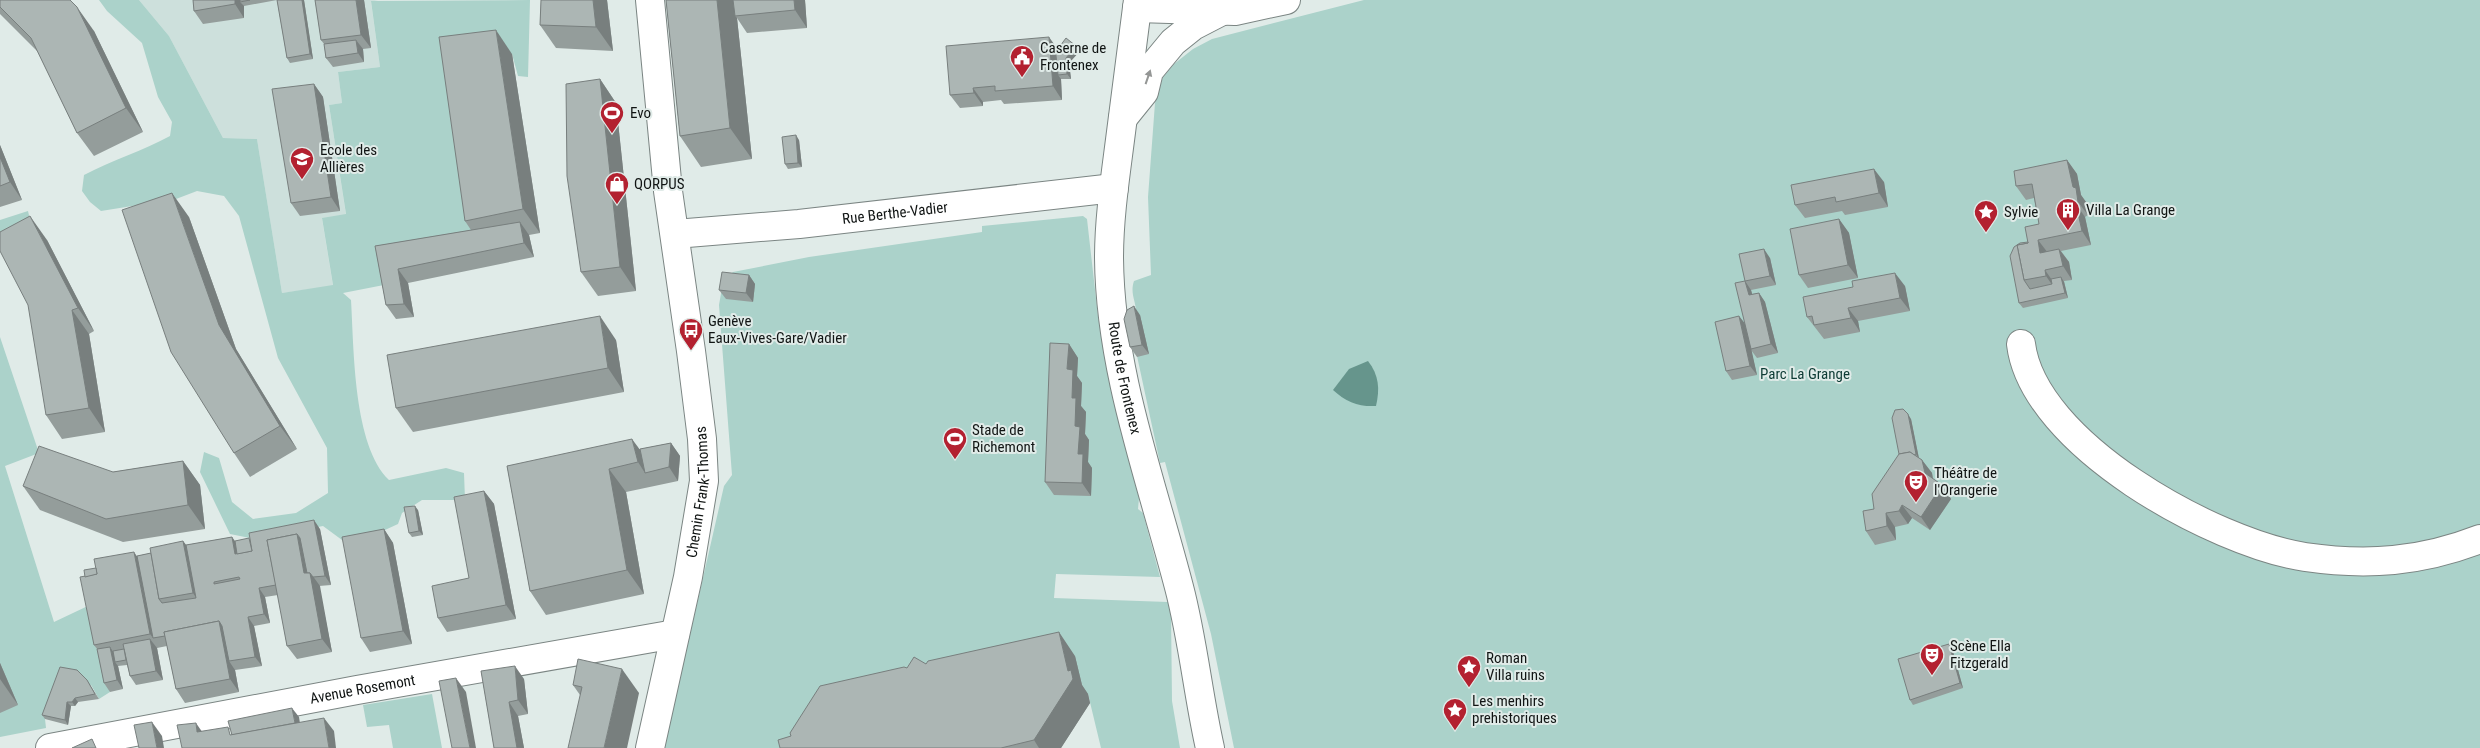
<svg xmlns="http://www.w3.org/2000/svg" width="2480" height="748" font-family="'Roboto Condensed',sans-serif">
  <rect width="100%" height="100%" fill="#e0ebe8"/>
  <polygon fill="#cde0dc" points="139,0 378,0 371,2 380,67 338,72 342,103 329,105 346,215 322,219 333,286 282,293 257,139 223,138 169,36"/>
  <g fill="#abd2ca">
    <path d="M 99,0 L 139,0 L 169,36 L 223,138 L 257,139 L 282,293 L 333,285 L 322,218 L 346,214 L 329,105 L 342,103 L 338,72 L 380,67 L 371,1 L 530,0 L 528,77 L 518,76 L 512,54 L 481,245 L 389,284 L 343,293 L 351,300 C 354,349 353,445 389,480 L 446,468 L 464,473 L 465,500 L 422,500 L 402,513 L 398,524 L 374,535 L 342,540 L 323,526 L 255,539 L 230,534 L 200,472 L 204,452 L 219,458 L 232,502 L 253,519 L 296,513 L 328,493 L 327,448 L 278,358 L 239,216 L 224,196 L 197,191 L 176,199 L 101,211 L 90,202 L 82,191 L 84,175 C 112,160 143,151 170,136 L 172,122 L 158,97 L 142,43 L 107,11 Z"/>
    <path d="M 1364,0 L 2480,0 L 2480,748 L 1234,748 L 1211,634 L 1165,462 L 1160,463 L 1131,328 C 1143,305 1128,299 1134,281 L 1151,275 L 1148,197 L 1155,103 L 1163,77 L 1174,64 L 1193,49 L 1212,39 Z"/>
    <polygon points="28,211 35,241 0,237 0,220"/>
    <polygon points="1083,216 1087,219 1098,316 1114,398 1139,498 1138,509 1143,513 1160,577 1056,574 1054,598 1168,602 1171,612 1172,701 1180,748 1101,748 1088,694 812,748 664,748 724,486 732,475 719,305 723,282 733,272 809,257 982,232 982,226"/>
    <polygon points="0,337 39,453 5,466 54,622 92,604 110,692 99,699 91,685 45,719 46,728 0,737"/>
    <polygon points="432,694 442,748 393,748 389,725 367,727 363,705"/>
  </g>
  <path fill="#66958c" d="M 1368,361 C 1379,375 1380,389 1376,406 C 1359,407 1346,402 1333,390 L 1349,369 Z"/>
  <g fill="none" stroke-linecap="round" stroke-linejoin="round">
    <g stroke="#7b8583" stroke-width="30">
      <g id="minor">
        <polyline points="1137,8 1235,11 1286,0"/>
        <polyline points="1123,118 1144,92 1149,71 1173,42 1193,26 1222,11"/>
        <path id="s1" d="M 675,234 L 799,224 L 1114,188"/>
        <path d="M 2021,344 C 2033,444 2214,543 2305,557 C 2367,566 2421,562 2480,539"/>
        <path id="s2" d="M 50,748 L 357,690 L 675,634"/>
        <path id="s3" d="M 650,748 L 688,577 L 704,481 L 702,439 L 691,351 L 668,191 L 650,0"/>
      </g>
    </g>
    <g stroke="#7b8583" stroke-width="30">
      <g id="major">
        <path id="s4" d="M 1138,0 C 1132,47 1126,94 1120,140 C 1115,179 1109,219 1109,258 C 1110,371 1151,479 1179,587 C 1193,640 1198,695 1210,748"/>
      </g>
    </g>
    <use href="#minor" stroke="#fff" stroke-width="28"/>
    <use href="#major" stroke="#fff" stroke-width="28"/>
  </g>
  <g fill="#949d9b">
    <polygon points="0,0 94,31 143,132 94,156 77,133 38,52 0,14"/>
    <polygon points="193,0 277,0 244,6 244,18 203,24 194,11"/>
    <polygon points="277,0 304,0 313,59 290,63 287,58"/>
    <polygon points="315,0 364,0 371,48 363,49 364,62 333,67 326,58 324,44 321,40"/>
    <polygon points="541,0 607,0 613,51 556,48 540,25"/>
    <polygon points="666,0 805,0 807,28 747,33 737,18 752,159 701,167 680,136"/>
    <polygon points="1055,46 1076,46 1080,51 1069,63 1071,79 1061,79 1062,100 1004,104 1001,100 983,102 983,106 960,108 950,95"/>
    <polygon points="512,54 540,233 529,235 534,257 408,283 414,317 396,319 386,305 375,246 471,230 465,221"/>
    <polygon points="600,79 616,103 636,291 598,296 581,272"/>
    <polygon points="314,84 323,97 340,211 300,216 291,203"/>
    <polygon points="799,140 802,167 788,169 785,164"/>
    <polygon points="0,145 22,200 0,207"/>
    <polygon points="2067,160 2077,174 2081,195 2086,202 2088,215 2085,217 2091,245 2061,251 2069,262 2072,280 2064,281 2068,298 2023,308 2019,303 2028,242 2039,224 2034,198 2026,200 2016,186"/>
    <polygon points="1884,182 1888,207 1845,215 1842,211 1805,218 1795,205"/>
    <polygon points="189,217 236,349 297,449 250,477 234,453"/>
    <polygon points="1839,219 1849,233 1858,278 1808,288 1799,275"/>
    <polygon points="47,240 94,331 89,334 105,432 62,439 46,415"/>
    <polygon points="1770,258 1776,285 1751,290 1752,294 1759,293 1765,302 1778,353 1757,358 1751,350 1757,375 1732,380 1726,371 1739,316 1745,324 1745,281"/>
    <polygon points="749,275 755,284 753,302 726,299 719,290"/>
    <polygon points="1905,286 1910,311 1858,321 1860,332 1824,339 1807,317"/>
    <polygon points="1140,315 1149,354 1137,357 1130,347"/>
    <polygon points="616,340 624,392 413,432 396,408"/>
    <polygon points="1069,344 1078,358 1077,376 1082,383 1081,406 1086,412 1085,434 1089,440 1088,462 1092,468 1091,496 1054,495 1045,482"/>
    <polygon points="1911,419 1919,458 1922,460 1932,473 1933,479 1942,485 1951,499 1930,530 1912,518 1908,524 1895,527 1896,540 1875,545 1866,531 1874,509 1899,454"/>
    <polygon points="671,443 680,456 678,481 626,492 644,594 546,615 530,591 507,466 640,449"/>
    <polygon points="183,461 200,485 205,529 123,542 40,510 23,486"/>
    <polygon points="484,491 494,504 516,619 447,632 438,618 469,578"/>
    <polygon points="418,510 423,535 412,537 409,533"/>
    <polygon points="320,529 331,585 319,586 332,652 297,659 287,646 278,595 265,597 270,623 254,626 262,666 235,670 239,692 185,703 176,689 167,646 157,648 163,680 136,685 130,676 127,665 118,666 123,689 110,692 104,683 97,649 94,645 85,577 96,568 137,556 151,553 183,541 186,545 232,537 235,541"/>
    <polygon points="384,529 393,543 412,644 370,652 361,638"/>
    <polygon points="1952,648 1963,688 1913,705 1910,700"/>
    <polygon points="1075,656 1082,685 1088,694 1090,703 1061,748 780,748 791,736 907,668 926,664"/>
    <polygon points="0,663 18,705 0,713"/>
    <polygon points="481,671 524,679 528,714 518,716 524,748 494,748"/>
    <polygon points="87,680 99,699 78,702 75,706 71,706 68,725 45,719 42,715"/>
    <polygon points="573,685 639,693 580,695"/>
  </g>
  <g fill="#787f7e">
    <polygon points="235,0 243,0 240,2 244,6 244,18 235,4"/>
    <polygon points="302,0 304,0 313,59 310,54"/>
    <polygon points="356,0 364,0 371,48 361,35"/>
    <polygon points="593,0 607,0 613,51 596,27"/>
    <polygon points="717,0 735,0 735,16 737,18 752,159 730,128"/>
    <polygon points="794,0 805,0 807,28 795,10"/>
    <polygon points="77,7 94,31 143,132 126,108"/>
    <polygon points="496,30 512,54 540,233 523,209"/>
    <polygon points="1049,37 1059,51 1058,75 1061,79 1062,100 1053,86"/>
    <polygon points="356,40 363,49 364,62 358,53"/>
    <polygon points="1076,46 1080,51 1069,63 1071,79 1067,74 1066,58"/>
    <polygon points="600,79 616,103 636,291 620,267"/>
    <polygon points="314,84 323,97 340,211 331,197"/>
    <polygon points="973,88 983,102 983,106 974,93"/>
    <polygon points="796,135 799,140 802,167 798,163"/>
    <polygon points="0,145 22,200 10,182 0,157"/>
    <polygon points="2067,160 2077,174 2081,195 2086,202 2088,215 2078,202 2073,187"/>
    <polygon points="1874,169 1884,182 1888,207 1879,193"/>
    <polygon points="172,193 189,217 236,349 297,449 280,426 219,325"/>
    <polygon points="2076,204 2085,217 2091,245 2082,231"/>
    <polygon points="30,216 47,240 94,331 78,308"/>
    <polygon points="1839,219 1849,233 1858,278 1848,265"/>
    <polygon points="520,222 529,235 534,257 524,243"/>
    <polygon points="2038,240 2048,253 2040,253"/>
    <polygon points="1764,249 1770,258 1776,285 1770,276"/>
    <polygon points="2059,249 2069,262 2072,280 2063,266"/>
    <polygon points="398,269 408,283 414,317 404,304"/>
    <polygon points="2045,270 2054,283 2055,289 2046,276"/>
    <polygon points="1895,273 1905,286 1910,311 1900,298"/>
    <polygon points="749,275 755,284 753,302 746,293"/>
    <polygon points="2061,277 2064,282 2068,298 2065,293"/>
    <polygon points="1745,281 1751,290 1755,305 1749,295"/>
    <polygon points="1759,293 1765,302 1778,353 1771,344"/>
    <polygon points="1134,306 1140,315 1149,354 1142,345"/>
    <polygon points="1848,308 1858,321 1860,332 1851,318"/>
    <polygon points="72,310 89,334 105,432 89,408"/>
    <polygon points="600,316 616,340 624,392 608,368"/>
    <polygon points="1739,316 1746,325 1757,375 1750,366"/>
    <polygon points="1069,344 1078,358 1077,376 1082,383 1081,406 1086,412 1085,434 1089,440 1088,462 1092,468 1091,496 1082,483 1067,369"/>
    <polygon points="1908,414 1911,419 1919,459 1916,454"/>
    <polygon points="632,439 649,462 645,473 638,462"/>
    <polygon points="671,443 680,456 678,481 669,467"/>
    <polygon points="1922,460 1932,473 1934,487 1925,473"/>
    <polygon points="183,461 200,485 205,529 188,505"/>
    <polygon points="609,469 626,492 644,594 627,570"/>
    <polygon points="1942,485 1951,499 1930,530 1921,517"/>
    <polygon points="484,491 494,504 516,619 506,605"/>
    <polygon points="1902,505 1912,518 1908,524 1899,511"/>
    <polygon points="415,506 418,510 423,535 419,531"/>
    <polygon points="1886,513 1895,527 1896,540 1887,526"/>
    <polygon points="314,520 320,529 331,585 325,576"/>
    <polygon points="384,529 393,543 412,644 403,631"/>
    <polygon points="297,534 307,548 312,575 320,586 332,652 322,639 304,573"/>
    <polygon points="232,537 238,546 240,558 235,554"/>
    <polygon points="183,541 193,554 202,607 193,593"/>
    <polygon points="134,552 143,565 153,638 150,634"/>
    <polygon points="259,588 265,597 270,623 264,614"/>
    <polygon points="248,617 254,626 262,666 255,657"/>
    <polygon points="219,621 229,635 229,661 235,670 239,692 230,679"/>
    <polygon points="1059,632 1075,656 1082,685 1088,694 1090,703 1061,748 1039,748 1034,740 1068,671"/>
    <polygon points="150,639 157,648 163,680 156,671"/>
    <polygon points="1949,644 1952,648 1963,688 1960,683"/>
    <polygon points="110,647 116,656 115,662 118,666 123,689 117,680"/>
    <polygon points="0,663 18,705 0,679"/>
    <polygon points="515,666 524,679 528,714 518,700"/>
    <polygon points="622,669 639,693 627,748 604,748"/>
    <polygon points="456,678 466,692 476,748 470,748"/>
    <polygon points="75,698 78,702 75,706 72,702"/>
    <polygon points="67,702 71,706 68,725 65,720"/>
    <polygon points="509,702 518,716 524,748 517,748"/>
    <polygon points="292,708 299,717 302,737 296,728"/>
    <polygon points="324,718 334,731 336,748 329,748"/>
    <polygon points="152,722 162,736 164,748 157,748"/>
    <polygon points="196,723 205,736 197,732"/>
  </g>
  <g fill="#acb6b4" stroke="#787f7e" fill-rule="evenodd">
    <polygon points="0,0 70,0 77,7 126,108 77,133 31,38 0,7"/>
    <polygon points="193,0 235,0 235,4 194,11"/>
    <polygon points="240,0 250,0 240,2"/>
    <polygon points="277,0 302,0 310,54 287,58"/>
    <polygon points="315,0 356,0 361,35 321,40"/>
    <polygon points="541,0 593,0 596,27 540,25"/>
    <polygon points="666,0 717,0 730,128 680,136"/>
    <polygon points="733,0 794,0 795,10 735,16"/>
    <polygon points="496,30 523,209 465,221 439,37"/>
    <polygon points="1049,37 1053,86 995,91 995,86 973,88 974,93 950,95 946,46"/>
    <polygon points="1066,38 1076,46 1066,58 1067,74 1058,75 1055,46 1060,46"/>
    <polygon points="356,40 358,53 326,58 324,44"/>
    <polygon points="600,79 620,267 581,272 567,176 566,84"/>
    <polygon points="314,84 331,197 291,203 272,89"/>
    <polygon points="796,135 798,163 785,164 782,137"/>
    <polygon points="0,157 10,182 0,186"/>
    <polygon points="2067,160 2073,187 2076,188 2078,202 2076,204 2082,231 2038,240 2040,253 2059,249 2063,266 2045,270 2046,276 2024,280 2017,245 2028,243 2025,227 2039,224 2032,184 2016,186 2014,171"/>
    <polygon points="1874,169 1879,193 1836,202 1835,197 1795,205 1791,185"/>
    <polygon points="172,193 219,325 280,426 234,453 171,352 122,210"/>
    <polygon points="30,216 78,308 72,310 89,408 46,415 28,305 0,251 0,232"/>
    <polygon points="1839,219 1848,265 1799,275 1790,229"/>
    <polygon points="520,222 524,243 398,269 404,304 386,305 375,246"/>
    <polygon points="2028,242 2028,243 2017,245 2024,280 2030,289 2052,284 2051,279 2061,277 2065,293 2019,303 2010,256 2014,247 2020,243"/>
    <polygon points="1764,249 1770,276 1745,281 1739,254"/>
    <polygon points="722,272 749,275 746,293 719,290"/>
    <polygon points="1895,273 1900,298 1848,308 1851,318 1814,325 1812,316 1807,317 1803,297 1853,287 1852,281"/>
    <polygon points="1745,281 1749,295 1759,293 1771,344 1751,349 1735,283"/>
    <polygon points="1134,306 1142,345 1130,347 1124,319 1127,310"/>
    <polygon points="600,316 608,368 396,408 387,355"/>
    <polygon points="1739,316 1750,366 1726,371 1715,322"/>
    <polygon points="1050,343 1069,344 1067,369 1073,370 1072,398 1076,398 1075,426 1080,427 1078,454 1083,454 1082,483 1045,482"/>
    <polygon points="1903,409 1908,414 1916,454 1914,455 1910,452 1899,454 1892,418 1895,410"/>
    <polygon points="632,439 638,462 609,469 627,570 530,591 507,466"/>
    <polygon points="671,443 669,467 645,473 640,449"/>
    <polygon points="39,446 113,472 183,461 188,505 106,519 23,486"/>
    <polygon points="1910,452 1922,460 1925,473 1942,485 1921,517 1902,505 1899,511 1886,513 1887,526 1866,531 1863,511 1874,509 1872,494 1899,454"/>
    <polygon points="484,491 506,605 438,618 432,586 469,578 454,497"/>
    <polygon points="415,506 419,531 409,533 404,507"/>
    <path d="M 314,520 L 325,576 L 313,577 L 310,573 L 307,573 L 300,538 L 297,534 L 267,540 L 276,585 L 259,588 L 264,614 L 248,617 L 255,657 L 229,661 L 222,626 L 219,621 L 164,632 L 165,636 L 153,638 L 137,556 L 151,553 L 159,599 L 162,603 L 196,598 L 186,545 L 232,537 L 235,554 L 252,551 L 249,533 ZM 239,577 L 240,579 L 214,584 L 214,582 Z"/>
    <polygon points="384,529 403,631 361,638 342,537"/>
    <polygon points="297,534 304,573 310,573 322,639 287,646 267,540"/>
    <polygon points="249,538 252,551 237,554 235,541"/>
    <polygon points="183,541 193,593 159,599 150,548"/>
    <polygon points="134,552 150,634 94,645 80,577 97,574 94,559"/>
    <polygon points="96,568 97,574 85,577 84,570"/>
    <polygon points="219,621 230,679 176,689 164,632"/>
    <polygon points="1059,632 1068,671 1071,670 1073,679 1034,740 1001,748 780,748 778,740 791,736 790,733 820,686 904,667 907,668 914,657 926,664 928,661"/>
    <polygon points="150,639 156,671 130,676 123,644"/>
    <polygon points="1949,644 1960,683 1910,700 1898,659"/>
    <polygon points="110,647 117,680 104,683 97,649"/>
    <polygon points="124,649 126,660 115,662 113,651"/>
    <polygon points="578,659 622,669 604,748 568,748 582,687 573,685"/>
    <polygon points="515,666 518,700 509,702 517,748 494,748 481,671"/>
    <polygon points="60,667 77,670 87,680 95,694 75,698 72,702 67,702 65,720 42,715"/>
    <polygon points="456,678 470,748 452,748 439,681"/>
    <polygon points="292,708 295,723 232,735 228,721"/>
    <polygon points="324,718 329,748 182,748 177,725 196,723 197,732 228,727 230,735"/>
    <polygon points="152,722 157,748 139,748 134,725"/>
    <polygon points="92,739 96,748 72,748"/>
  </g>
  <defs><path id="oneway-solid" d="M-6-.8H1V-3.2L6.5 0L1 3.2V.8H-6Z" transform="scale(1.25)"/></defs>
  <use fill="#949695" href="#oneway-solid" transform="translate(1148 77) rotate(-71)"/>
  <defs>
    <g id="civic-pin" transform="scale(1.25)"><path d="M0 17L-7.5 6A9.5 9.5 0 1 1 7.5 6Z" fill="#b32130" stroke="#e0ebe8"/><path d="M-.6-6.5H3V-4.5H.6V-3L4-1V1h2V6H-6V1h2V-1L-.6-3ZM-1.2 2.5V6h2.4V2.5Z" fill="#fff"/></g>
    <g id="stadium-pin" transform="scale(1.25)"><path d="M0 17L-7.5 6A9.5 9.5 0 1 1 7.5 6Z" fill="#b32130" stroke="#e0ebe8"/><path d="M0-5a6.5 5 0 1 0 0 10a6.5 5 0 1 0 0-10ZM-3.5-1.8h7v3.6h-7Z" fill="#fff"/></g>
    <g id="school-pin" transform="scale(1.25)"><path d="M0 17L-7.5 6A9.5 9.5 0 1 1 7.5 6Z" fill="#b32130" stroke="#e0ebe8"/><path d="M0-5L7-2L0 1L-7-2ZM-4 1L0 2.5L4 1V4Q0 6-4 4Z" fill="#fff"/></g>
    <g id="shop-pin" transform="scale(1.25)"><path d="M0 17L-7.5 6A9.5 9.5 0 1 1 7.5 6Z" fill="#b32130" stroke="#e0ebe8"/><path d="M-5-2.5h2.3a2.7 3.5 0 0 1 5.4 0H5L5.5 6h-11ZM-1.5-2.5h3a1.5 2.3 0 0 0-3 0Z" fill="#fff"/></g>
    <g id="building-pin" transform="scale(1.25)"><path d="M0 17L-7.5 6A9.5 9.5 0 1 1 7.5 6Z" fill="#b32130" stroke="#e0ebe8"/><path d="M-4-6H4V6H1V3H-1V6H-4ZM-2.5-4.3h1.7v1.8h-1.7ZM.8-4.3h1.7v1.8H.8ZM-2.5-1h1.7V.8h-1.7ZM.8-1h1.7V.8H.8Z" fill="#fff"/></g>
    <g id="sight-pin" transform="scale(1.25)"><path d="M0 17L-7.5 6A9.5 9.5 0 1 1 7.5 6Z" fill="#b32130" stroke="#e0ebe8"/><path d="M0-6L1.8-2.2L6-1.7L2.9 1.2L3.7 5.4L0 3.3L-3.7 5.4L-2.9 1.2L-6-1.7L-1.8-2.2Z" fill="#fff"/></g>
    <g id="bus-pin" transform="scale(1.25)"><path d="M0 17L-7.5 6A9.5 9.5 0 1 1 7.5 6Z" fill="#b32130" stroke="#e0ebe8"/><path d="M-5-6H5V4H4V6H2V4H-2V6H-4V4H-5ZM-3.5-4V0h7V-4ZM-3.5 1.2v1.5H-2V1.2ZM2 1.2v1.5H3.5V1.2Z" fill="#fff"/></g>
    <g id="theatre-pin" transform="scale(1.25)"><path d="M0 17L-7.5 6A9.5 9.5 0 1 1 7.5 6Z" fill="#b32130" stroke="#e0ebe8"/><path d="M-5-5.5Q0-4 5-5.5V0Q5 5 0 6Q-5 5-5 0ZM-3.3-2.5H-1v1.5H-3.3ZM1-2.5H3.3v1.5H1ZM-2.8 1Q0 5.5 2.8 1Z" fill="#fff"/></g>
  </defs>
  <g fill-rule="evenodd">
    <use href="#civic-pin" x="1022" y="57"/>
    <use href="#stadium-pin" x="612" y="113"/>
    <use href="#school-pin" x="302" y="159"/>
    <use href="#shop-pin" x="617" y="184"/>
    <use href="#building-pin" x="2068" y="210"/>
    <use href="#sight-pin" x="1986" y="212"/>
    <use href="#bus-pin" x="691" y="330"/>
    <use href="#stadium-pin" x="955" y="439"/>
    <use href="#theatre-pin" x="1916" y="482"/>
    <use href="#theatre-pin" x="1932" y="655"/>
    <use href="#sight-pin" x="1469" y="667"/>
    <use href="#sight-pin" x="1455" y="710"/>
  </g>
  <g text-anchor="middle" stroke-width="4" stroke-linejoin="round" paint-order="stroke">
    <g font-size="15" fill="#111514" stroke="#e0ebe8" text-anchor="start">
      <text x="1040" y="53">Caserne de<tspan x="1040" dy="17">Frontenex</tspan></text>
      <text x="630" y="118">Evo</text>
      <text x="320" y="155">Ecole des<tspan x="320" dy="17">Allières</tspan></text>
      <text x="634" y="189">QORPUS</text>
      <text x="2086" y="215">Villa La Grange</text>
      <text x="2004" y="217">Sylvie</text>
      <text x="708" y="326">Genève<tspan x="708" dy="17">Eaux-Vives-Gare/Vadier</tspan></text>
      <text x="972" y="435">Stade de<tspan x="972" dy="17">Richemont</tspan></text>
      <text x="1934" y="478">Théâtre de<tspan x="1934" dy="17">l'Orangerie</tspan></text>
      <text x="1950" y="651">Scène Ella<tspan x="1950" dy="17">Fitzgerald</tspan></text>
      <text x="1486" y="663">Roman<tspan x="1486" dy="17">Villa ruins</tspan></text>
      <text x="1472" y="706">Les menhirs<tspan x="1472" dy="17">prehistoriques</tspan></text>
    </g>
    <g font-size="15" fill="#111514" stroke="#e0ebe8">
      <text dy="5" stroke="none"><textPath href="#s1" startOffset="221">Rue Berthe-Vadier</textPath></text>
      <text dy="5" stroke="none"><textPath href="#s4" startOffset="381">Route de Frontenex</textPath></text>
      <text dy="5" stroke="none"><textPath href="#s3" startOffset="261">Chemin Frank-Thomas</textPath></text>
      <text dy="5" stroke="none"><textPath href="#s2" startOffset="318">Avenue Rosemont</textPath></text>
    </g>
    <g font-size="15" fill="#0e3c35" stroke="#e0ebe8">
      <text x="1805" y="379">Parc La Grange</text>
    </g>
  </g>
</svg>
